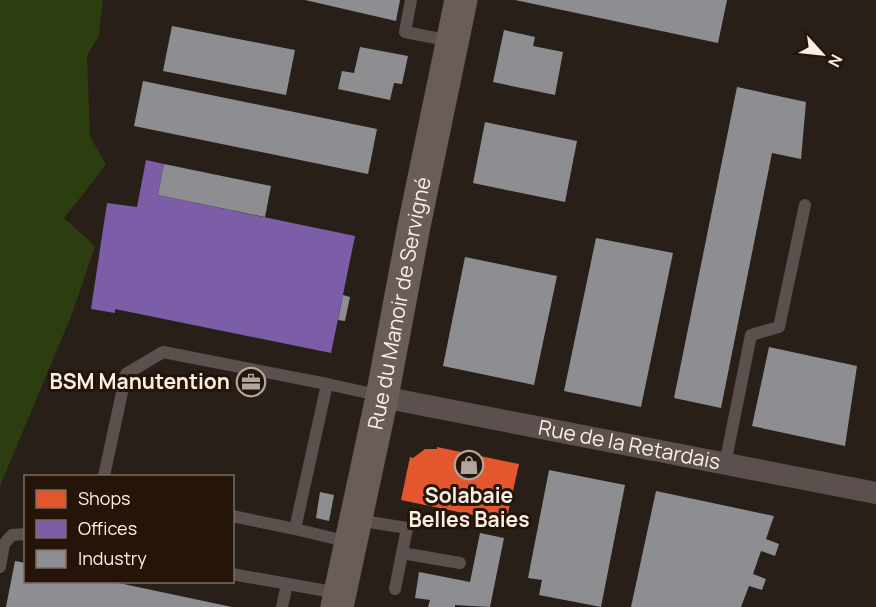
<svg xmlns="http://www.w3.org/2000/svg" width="876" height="607" font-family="Manrope,sans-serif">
  <rect width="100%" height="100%" fill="#282018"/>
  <polygon fill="#2c3d0f" points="0,0 103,0 99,35 87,56 90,136 106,165 64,218 95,246 72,314 0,486"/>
  <polygon fill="#e4572e" points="437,447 519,464 506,522 401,500 410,457 413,458 425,449 437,449"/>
  <polygon fill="#7b5ea7" points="146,160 164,164 158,195 355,236 331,353 115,309 115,313 91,309 107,203 137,207"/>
  <g fill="#8d8d92">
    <polygon points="305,0 400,0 396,21"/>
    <polygon points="515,0 727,0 718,43"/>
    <polygon points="172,26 295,50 286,95 163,71"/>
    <polygon points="504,30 535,37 533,46 563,52 555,95 493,82"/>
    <polygon points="360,47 408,56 402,84 394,83 390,100 338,89 342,71 354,73"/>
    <polygon points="143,81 377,129 368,174 134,126"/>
    <polygon points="737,87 806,102 801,159 772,153 721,408 674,398"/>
    <polygon points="485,122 577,141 565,202 473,183"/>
    <polygon points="164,164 271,186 265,217 158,195"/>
    <polygon points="596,238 673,253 641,407 564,391"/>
    <polygon points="465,257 557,276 534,385 443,366"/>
    <polygon points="343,295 350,297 345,321 338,320"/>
    <polygon points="769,347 857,366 845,446 752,426"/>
    <polygon points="549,470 625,485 601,607 539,595 542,580 528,578"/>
    <polygon points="656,491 774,516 766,539 779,544 775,556 761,551 753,574 766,579 762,590 749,586 741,607 631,607"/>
    <polygon points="320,492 334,495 329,521 316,518"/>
    <polygon points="480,533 504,538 490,607 455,605 455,607 428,607 430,600 415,598 419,572 470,582"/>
    <polygon points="15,561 26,563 26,582 114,582 232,607 6,607"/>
  </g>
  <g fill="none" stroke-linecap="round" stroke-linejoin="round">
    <g stroke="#5c504e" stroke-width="12">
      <polyline points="411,0 405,32 451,41"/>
      <polyline points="725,464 751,335 779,327 805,205"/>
      <polyline points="104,476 126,374 163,352 327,384"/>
      <polyline points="232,516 295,529"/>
      <polyline points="357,520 407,528 395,589"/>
      <polyline points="349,542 295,529 327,384 382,396"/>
      <polyline points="402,553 460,563"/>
      <polyline points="0,567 4,544 12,535 26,534"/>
      <polyline points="232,574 338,593"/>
      <polyline points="282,607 287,584"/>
    </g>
    <path stroke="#5c504e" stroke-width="22" id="s1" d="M 382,397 L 876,493"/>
    <path stroke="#695c59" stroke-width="33" id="s2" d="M 337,607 L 382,397 L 414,226 L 461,0"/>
  </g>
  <defs>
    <g id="office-ring" transform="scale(1.5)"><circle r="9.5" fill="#251508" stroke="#b0a69d" stroke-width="1.5"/><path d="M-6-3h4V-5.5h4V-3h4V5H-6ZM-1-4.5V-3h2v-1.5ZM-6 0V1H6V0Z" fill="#b0a69d"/></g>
    <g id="shop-ring" transform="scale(1.5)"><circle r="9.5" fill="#251508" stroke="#b0a69d" stroke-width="1.5"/><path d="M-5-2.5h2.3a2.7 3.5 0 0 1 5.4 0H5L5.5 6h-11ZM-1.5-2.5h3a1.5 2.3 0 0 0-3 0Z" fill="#b0a69d"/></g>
  </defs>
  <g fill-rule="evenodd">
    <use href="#office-ring" x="251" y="382"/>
    <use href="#shop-ring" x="469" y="465"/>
  </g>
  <g text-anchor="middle" stroke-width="6" stroke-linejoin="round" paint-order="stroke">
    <g font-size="21" fill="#faeee5" stroke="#251508">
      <text dy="7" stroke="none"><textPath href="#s2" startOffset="310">Rue du Manoir de Servigné</textPath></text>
      <text dy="7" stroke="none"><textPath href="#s1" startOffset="252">Rue de la Retardais</textPath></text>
    </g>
    <g font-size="21" font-weight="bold" fill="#faeee5" stroke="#251508" text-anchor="end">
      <text x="230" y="389">BSM Manutention</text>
      <text x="469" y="503" text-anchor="middle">Solabaie<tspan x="469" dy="24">Belles Baies</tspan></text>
    </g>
  </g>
  <rect x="24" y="475" width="210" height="108" fill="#251508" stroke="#7a6c60" stroke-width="1.5"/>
  <rect x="36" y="490" width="30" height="18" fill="#e4572e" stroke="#7a6c60" stroke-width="1.5"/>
  <text x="78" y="505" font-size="18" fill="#faeee5">Shops</text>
  <rect x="36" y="520" width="30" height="18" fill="#7b5ea7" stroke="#7a6c60" stroke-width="1.5"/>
  <text x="78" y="535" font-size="18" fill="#faeee5">Offices</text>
  <rect x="36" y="550" width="30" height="18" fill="#8d8d92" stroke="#7a6c60" stroke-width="1.5"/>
  <text x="78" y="565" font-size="18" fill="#faeee5">Industry</text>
  <g transform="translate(822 54) rotate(117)" stroke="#251508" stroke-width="4.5" paint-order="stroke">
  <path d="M0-4.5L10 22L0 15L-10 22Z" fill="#faeee5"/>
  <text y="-9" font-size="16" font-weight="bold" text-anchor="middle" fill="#faeee5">N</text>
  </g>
</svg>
